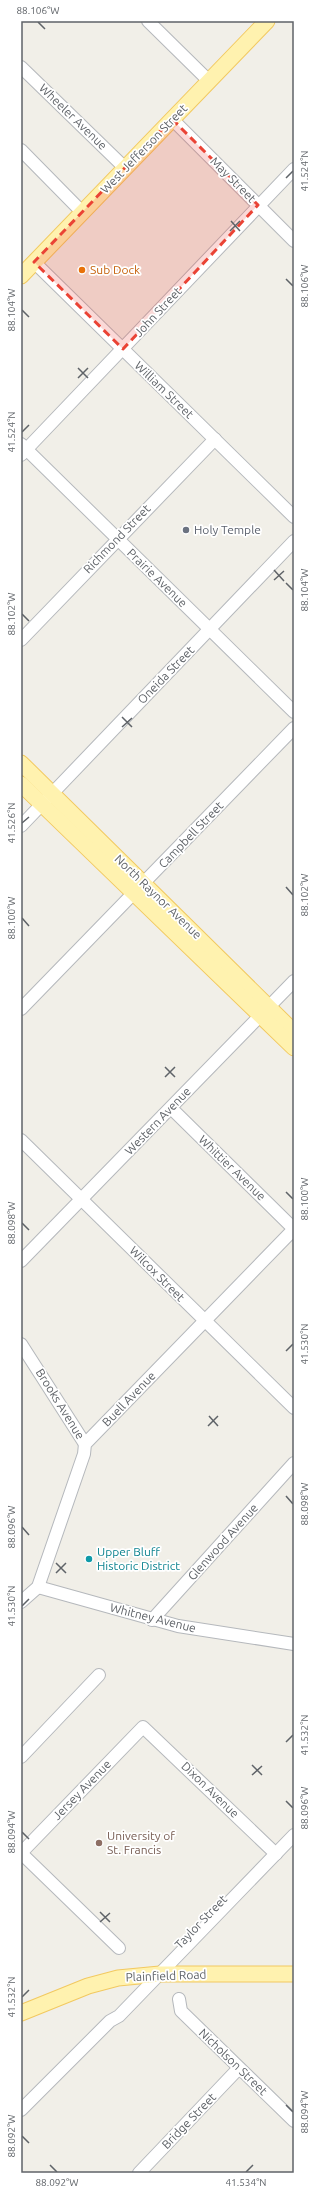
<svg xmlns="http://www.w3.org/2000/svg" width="315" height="2194" font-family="Ubuntu,sans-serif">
  <rect width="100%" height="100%" fill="#f1efe8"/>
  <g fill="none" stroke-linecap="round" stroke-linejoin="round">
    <g stroke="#b5b8bc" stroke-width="14">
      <g id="minor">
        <polyline points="148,21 209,81"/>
        <polyline points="21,67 125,168"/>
        <polyline points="172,119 294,241"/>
        <polyline points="21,150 82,212"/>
        <polyline points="34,262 294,517"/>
        <polyline points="21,444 294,712"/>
        <polyline points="21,455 294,169"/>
        <polyline points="21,640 215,439"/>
        <polyline points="21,826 294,541"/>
        <polyline points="21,1009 294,728"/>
        <polyline points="171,1108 294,1229"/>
        <polyline points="21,1140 294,1408"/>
        <polyline points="21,1261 294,981"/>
        <polyline points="21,1344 85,1444"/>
        <polyline points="38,1587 178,1626 294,1644"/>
        <polyline points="21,1602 38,1587 84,1454 85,1444 294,1229"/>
        <polyline points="152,1620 294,1463"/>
        <polyline points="21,1757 99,1675"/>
        <polyline points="21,1853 143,1727 276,1854"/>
        <polyline points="21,1853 119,1948"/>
        <polyline points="179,1999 181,2011 294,2121"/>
        <polyline points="21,2110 110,2021 119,2016 294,1835"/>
        <polyline points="139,2173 239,2068"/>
      </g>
    </g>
    <g stroke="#f2c960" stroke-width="17">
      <g id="major">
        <polyline points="21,276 267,21"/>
        <polyline points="21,763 294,1032"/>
        <polyline points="21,784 294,1048"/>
        <polyline points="21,2013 88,1986 118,1978 160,1974 294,1974"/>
      </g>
    </g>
    <use href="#minor" stroke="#fff" stroke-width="12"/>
    <use href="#major" stroke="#fff2af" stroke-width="15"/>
  </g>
  <path fill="#ea4335" fill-opacity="0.2" stroke="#ea4335" stroke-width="3" stroke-dasharray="8 5" stroke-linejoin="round" d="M 172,119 L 258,205 L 123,349 L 34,262 Z"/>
  <path fill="none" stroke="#5f6368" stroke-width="1.5" d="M 38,22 L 45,29M 286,178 L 293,171M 231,221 L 240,231M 230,231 L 240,221M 286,279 L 293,286M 22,310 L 29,317M 78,368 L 88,378M 78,378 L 88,368M 22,432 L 29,425M 274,570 L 284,581M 274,580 L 284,571M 286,583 L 293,590M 22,614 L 29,621M 122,717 L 132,727M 122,727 L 132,718M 22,823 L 29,817M 286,887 L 293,895M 22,918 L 29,926M 165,1067 L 175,1077M 165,1077 L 175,1067M 286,1192 L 293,1199M 22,1223 L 29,1230M 286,1351 L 293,1344M 209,1416 L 218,1426M 208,1426 L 218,1416M 286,1496 L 293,1504M 22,1527 L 29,1535M 56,1563 L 66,1573M 56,1573 L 66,1563M 22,1606 L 29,1599M 286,1742 L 293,1735M 252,1765 L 262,1775M 252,1775 L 262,1766M 286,1801 L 293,1808M 22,1832 L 29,1839M 100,1912 L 110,1922M 100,1922 L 110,1913M 22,1997 L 29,1990M 286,2105 L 293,2112M 22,2136 L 29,2143M 50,2165 L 57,2172M 246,2172 L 253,2165"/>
  <circle fill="#e8710a" stroke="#fff" stroke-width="1.5" cx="82" cy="270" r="4"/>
  <circle fill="#6b7280" stroke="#fff" stroke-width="1.5" cx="186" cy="530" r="4"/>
  <circle fill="#0f9aa8" stroke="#fff" stroke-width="1.5" cx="89" cy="1559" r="4"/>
  <circle fill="#8d6e63" stroke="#fff" stroke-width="1.5" cx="99" cy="1843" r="4"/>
  <g text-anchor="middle" stroke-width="3.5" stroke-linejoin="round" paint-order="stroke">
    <g font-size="12" fill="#5f6368" stroke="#fff">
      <text transform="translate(73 117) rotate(44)" y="4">Wheeler Avenue</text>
      <text transform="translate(144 149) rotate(-46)" y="4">West Jefferson Street</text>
      <text transform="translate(233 180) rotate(45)" y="4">May Street</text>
      <text transform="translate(158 312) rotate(-47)" y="4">John Street</text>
      <text transform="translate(164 390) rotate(44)" y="4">William Street</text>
      <text transform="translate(117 539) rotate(-46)" y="4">Richmond Street</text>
      <text transform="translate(157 578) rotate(44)" y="4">Prairie Avenue</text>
      <text transform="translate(166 675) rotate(-46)" y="4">Oneida Street</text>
      <text transform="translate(191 835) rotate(-46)" y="4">Campbell Street</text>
      <text transform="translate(158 897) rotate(44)" y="4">North Raynor Avenue</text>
      <text transform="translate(158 1121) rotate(-46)" y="4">Western Avenue</text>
      <text transform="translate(232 1168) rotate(44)" y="4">Whittier Avenue</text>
      <text transform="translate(157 1274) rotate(45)" y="4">Wilcox Street</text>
      <text transform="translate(129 1399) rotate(-46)" y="4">Buell Avenue</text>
      <text transform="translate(60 1404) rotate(58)" y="4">Brooks Avenue</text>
      <text transform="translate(223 1542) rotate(-48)" y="4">Glenwood Avenue</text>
      <text transform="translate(153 1618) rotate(14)" y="4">Whitney Avenue</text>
      <text transform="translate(82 1790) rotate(-46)" y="4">Jersey Avenue</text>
      <text transform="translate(210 1790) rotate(44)" y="4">Dixon Avenue</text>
      <text transform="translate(201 1922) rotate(-46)" y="4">Taylor Street</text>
      <text transform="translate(166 1976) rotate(-2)" y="4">Plainfield Road</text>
      <text transform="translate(233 2062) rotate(44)" y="4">Nicholson Street</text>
      <text transform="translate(189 2121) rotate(-46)" y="4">Bridge Street</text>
    </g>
    <g font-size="12" fill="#c56008" stroke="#fff" text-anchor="start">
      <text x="90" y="274">Sub Dock</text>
    </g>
    <g font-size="12" fill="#5b616d" stroke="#fff" text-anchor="start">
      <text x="194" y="534">Holy Temple</text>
    </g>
    <g font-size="12" fill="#0d838f" stroke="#fff" text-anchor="start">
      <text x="97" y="1556">Upper Bluff<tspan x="97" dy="14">Historic District</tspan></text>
    </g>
    <g font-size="12" fill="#785e54" stroke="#fff" text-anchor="start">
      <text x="107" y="1840">University of<tspan x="107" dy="14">St. Francis</tspan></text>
    </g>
  </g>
  <rect width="315" height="2194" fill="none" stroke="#ffffff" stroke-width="44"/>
  <rect x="22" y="22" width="271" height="2150" fill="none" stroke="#5f6368" stroke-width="1.5"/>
  <g font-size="10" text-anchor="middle" fill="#5f6368">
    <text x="38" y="14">88.106°W</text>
    <text transform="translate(304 171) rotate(-90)" y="4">41.524°N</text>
    <text transform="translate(304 286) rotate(-90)" y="4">88.106°W</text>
    <text transform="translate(11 310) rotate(-90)" y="4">88.104°W</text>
    <text transform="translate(11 432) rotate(-90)" y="4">41.524°N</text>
    <text transform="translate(304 590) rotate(-90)" y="4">88.104°W</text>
    <text transform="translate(11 614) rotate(-90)" y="4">88.102°W</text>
    <text transform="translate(11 823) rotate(-90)" y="4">41.526°N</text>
    <text transform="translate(304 895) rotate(-90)" y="4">88.102°W</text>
    <text transform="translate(11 918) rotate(-90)" y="4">88.100°W</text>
    <text transform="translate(304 1199) rotate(-90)" y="4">88.100°W</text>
    <text transform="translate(11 1223) rotate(-90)" y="4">88.098°W</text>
    <text transform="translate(304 1344) rotate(-90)" y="4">41.530°N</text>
    <text transform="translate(304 1504) rotate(-90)" y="4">88.098°W</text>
    <text transform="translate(11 1527) rotate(-90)" y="4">88.096°W</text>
    <text transform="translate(11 1606) rotate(-90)" y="4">41.530°N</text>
    <text transform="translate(304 1735) rotate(-90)" y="4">41.532°N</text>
    <text transform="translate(304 1808) rotate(-90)" y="4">88.096°W</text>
    <text transform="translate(11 1832) rotate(-90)" y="4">88.094°W</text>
    <text transform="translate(11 1997) rotate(-90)" y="4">41.532°N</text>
    <text transform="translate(304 2112) rotate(-90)" y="4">88.094°W</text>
    <text transform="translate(11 2136) rotate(-90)" y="4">88.092°W</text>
    <text x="57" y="2186">88.092°W</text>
    <text x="246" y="2186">41.534°N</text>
  </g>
</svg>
